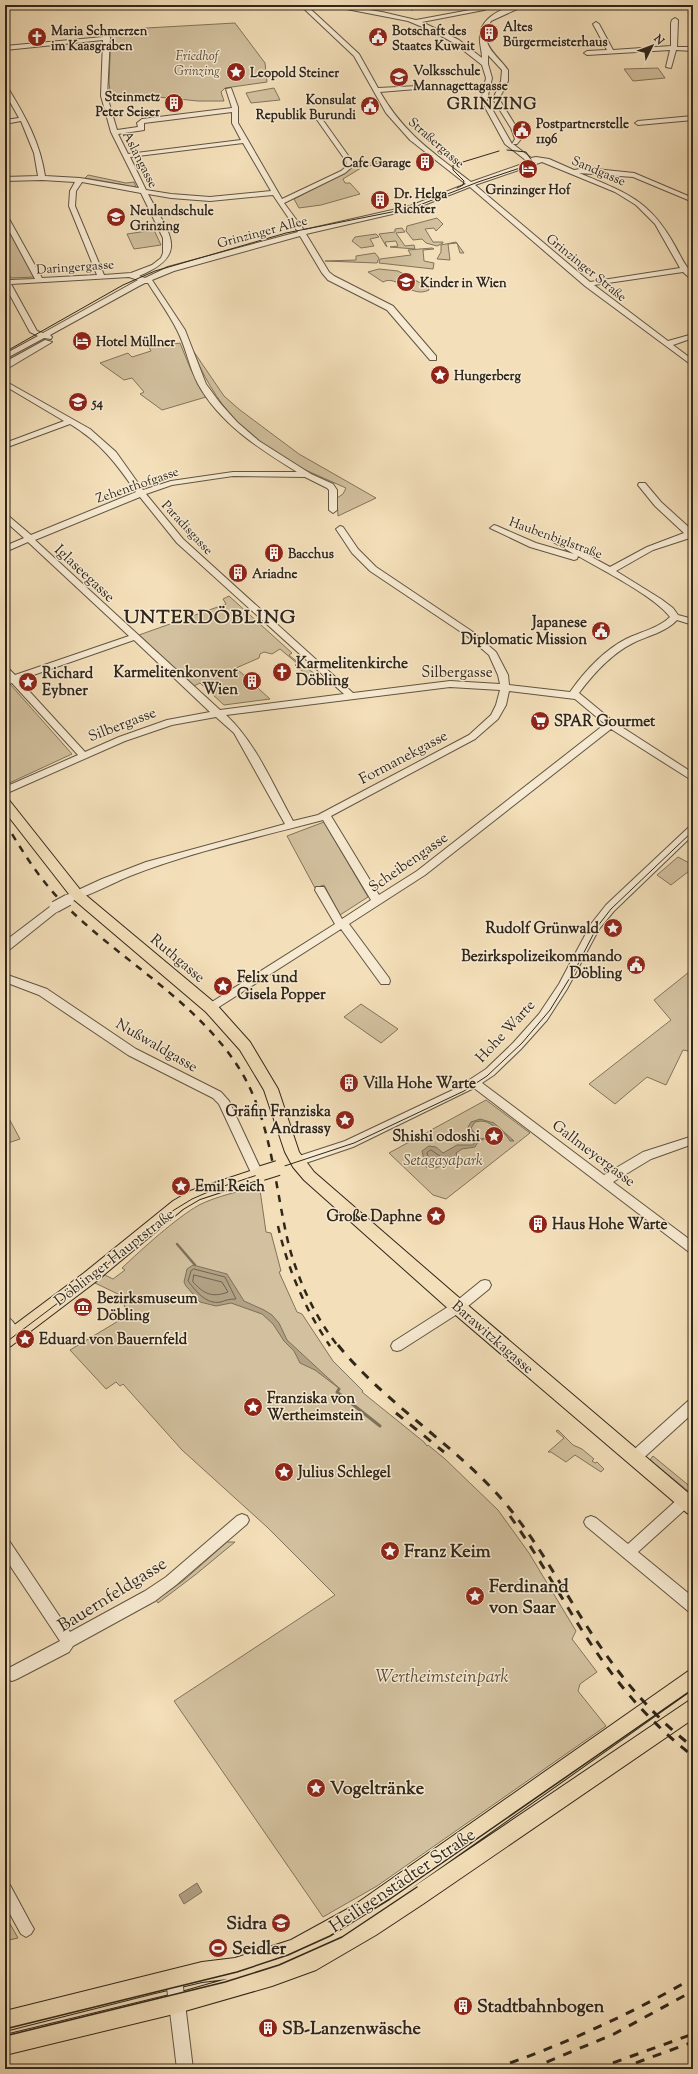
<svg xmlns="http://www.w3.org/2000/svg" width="698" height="2074" font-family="'Sorts Mill Goudy',serif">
  <rect width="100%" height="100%" fill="#f3dfb9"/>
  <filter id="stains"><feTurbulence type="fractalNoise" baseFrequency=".005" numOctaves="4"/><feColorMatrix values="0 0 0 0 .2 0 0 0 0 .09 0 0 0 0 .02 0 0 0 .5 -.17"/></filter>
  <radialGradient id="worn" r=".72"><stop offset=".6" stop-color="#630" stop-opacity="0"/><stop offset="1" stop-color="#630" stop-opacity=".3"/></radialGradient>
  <g fill="#d2c09e" stroke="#81745c">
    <polygon points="235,23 265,63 267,82 225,88 221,92 224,101 198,101 158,97 111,99 109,83 111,30"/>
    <polygon points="658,68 665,78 633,81 624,69"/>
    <polygon points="274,88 280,100 251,103 246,93"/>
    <polygon points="379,161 380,163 361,168 343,179 345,183 350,183 360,194 321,205 299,208 294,199 346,172 353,166"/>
    <polygon points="88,175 126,183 134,182 136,187 124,187 125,185 85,178"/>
    <polygon points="437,218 443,224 436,231 434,228 425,229 433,242 443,242 443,243 437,246 426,243 422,239 413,240 406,231 407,226"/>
    <polygon points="402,228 405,232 396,233 405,246 414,245 415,249 390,247 398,246 396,241 385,242 387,247 386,246 379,234 395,232 395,229"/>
    <polygon points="154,230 161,245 134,249 127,234"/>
    <polygon points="5,234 10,234 12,236 35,277 11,278 5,267"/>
    <polygon points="376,234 379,237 370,239 374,246 361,248 352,241 355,237"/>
    <polygon points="456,242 464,253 460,253 457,243 448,244 450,260 437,259 441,252 441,245"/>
    <polygon points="432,248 434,249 423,250 424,261 434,263 433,269 379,263 380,259 411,255 408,250"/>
    <polygon points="375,253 379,258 377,263 325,261 356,260 356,256"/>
    <path d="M 379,269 L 398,271 L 428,287 L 429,290 C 411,299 397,274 383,282 L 368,272 Z"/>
    <polygon points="155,342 156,347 180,343 191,370 206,397 162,410 140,394 144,392 132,378 124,380 100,363 128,353 132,357 151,351 147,344"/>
    <path d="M 192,349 L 224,396 L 240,410 L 299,454 L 376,498 L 338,516 L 337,498 L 343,494 L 346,488 C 331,481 316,475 301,468 C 247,442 214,403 192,349 Z"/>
    <path d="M 229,596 L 292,653 L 289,655 C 299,664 310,669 321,679 L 317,684 L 295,665 L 298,664 L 280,649 L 272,654 L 264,652 L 260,654 L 259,658 L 236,668 L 270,699 L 224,705 L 200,683 L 194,686 L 139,635 L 226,604 L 223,599 Z"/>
    <polygon points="10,684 72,754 5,785 5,687"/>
    <polygon points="324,822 368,897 340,915 324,885 315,888 287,836"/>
    <polygon points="678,857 693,865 693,868 671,885 657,875"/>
    <polygon points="689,972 693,974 693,1052 683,1050 666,1085 647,1077 615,1104 589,1084 671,1020 654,1000"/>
    <polygon points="361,1004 398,1029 381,1043 344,1017"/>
    <polygon points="486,1100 530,1133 446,1199 433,1195 389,1153"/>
    <polygon points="5,1111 20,1139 5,1144"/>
    <path d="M 258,1186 L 260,1190 L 266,1232 L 271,1233 L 281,1271 L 279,1272 L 297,1312 L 302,1314 L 333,1361 L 363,1391 L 362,1392 L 424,1442 L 427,1446 L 428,1445 L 445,1459 L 498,1510 L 529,1553 L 576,1631 L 572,1639 L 597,1672 L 580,1684 L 578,1691 L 606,1726 L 377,1886 L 323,1917 L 174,1701 L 335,1595 L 267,1527 L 182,1450 L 123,1384 L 120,1386 L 116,1382 L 106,1389 L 70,1350 L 120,1320 L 126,1312 L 122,1296 L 95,1283 L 105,1275 L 113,1279 L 125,1270 L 122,1268 C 142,1249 176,1218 199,1205 C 217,1196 238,1192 258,1186 Z"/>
    <polygon points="558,1430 573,1445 582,1449 594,1459 592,1461 595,1463 597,1462 604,1469 601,1472 575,1455 566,1462 551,1452 548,1452 564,1438 556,1431"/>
    <polygon points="653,1456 693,1489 693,1495 650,1460"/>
    <polygon points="227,1542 235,1542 195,1575 158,1603 156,1600 183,1581"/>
    <polygon points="5,1915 18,1938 5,1941"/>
  </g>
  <g fill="#b1a083" stroke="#7d7059" fill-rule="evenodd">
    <path d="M 480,1119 L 494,1123 L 514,1141 L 510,1141 L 506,1135 L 500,1131 L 478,1142 L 475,1147 L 462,1149 L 456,1153 L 458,1158 L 456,1160 L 433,1169 L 426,1167 L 422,1151 L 429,1146 L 436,1147 L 443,1153 L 457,1145 L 473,1145 L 475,1141 L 468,1127 L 471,1122 ZM 481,1121 L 487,1122 L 497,1128 L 497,1131 L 482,1139 L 477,1137 L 471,1128 L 475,1122 Z"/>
    <polygon points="193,1265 227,1274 244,1301 264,1310 272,1315 279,1323 287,1340 340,1389 315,1370 300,1363 294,1351 284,1341 273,1324 262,1314 231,1303 216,1306 200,1302 186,1286 184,1282 187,1269"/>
    <polygon points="197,1883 202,1892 184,1904 179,1895"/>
  </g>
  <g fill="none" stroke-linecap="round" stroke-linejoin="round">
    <g stroke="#70644f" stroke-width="1">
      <polygon points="431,1150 443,1158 438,1163 431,1165 427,1153"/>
      <path d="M 194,1269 L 225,1277 L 236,1299 C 230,1299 226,1300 221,1302 C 206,1305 196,1291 188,1281 L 191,1271 Z"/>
      <path d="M 194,1275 L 222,1282 L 228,1292 C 212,1298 204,1294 193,1282 Z"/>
    </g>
    <polyline stroke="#7d7059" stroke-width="1.5" points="409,5 412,10"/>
    <polyline stroke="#7d7059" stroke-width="2.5" points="177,1244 195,1265"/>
    <polyline stroke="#7d7059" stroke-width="3" points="339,1389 337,1392 380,1426"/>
    <g stroke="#615542" stroke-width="2">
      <g id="minor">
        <path d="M 300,5 L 306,5 L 359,54 L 378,88 L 418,86 L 418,88 L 416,89 L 380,92 C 404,134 434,153 471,182 L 528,162 L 505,144 L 481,100 L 486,78 L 482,65 L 454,43 L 432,31 L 408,21 L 326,5 L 338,5 L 382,12 L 416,20 L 486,7 L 486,9 L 484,10 L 422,22 L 459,40 L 482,58 C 482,50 479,43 480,36 C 481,15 508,5 526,5 L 491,21 C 478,45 495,52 508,70 L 508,81 L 499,99 L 517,128 L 521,139 L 517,144 L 513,144 L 531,158 L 536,157 L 549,159 L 574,170 L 586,168 L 634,173 L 693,198 L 693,202 L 633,177 L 579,173 C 633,195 654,203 681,257 C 685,266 693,272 693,281 L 683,272 L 594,285 L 668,341 L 693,334 L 693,338 L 673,345 L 693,360 L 693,366 L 585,286 L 470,187 L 414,209 L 306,234 L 329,272 L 334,276 L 393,306 L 436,356 L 436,360 L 430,360 L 387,310 L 328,280 L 322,273 L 300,236 L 174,271 L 152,280 L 185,330 L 206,384 L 220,403 L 237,422 L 259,441 L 311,474 L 333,484 L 337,490 L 337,510 L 333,513 L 329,510 L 329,490 L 327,488 L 305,477 L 233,476 L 172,485 L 146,494 L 183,539 L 353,693 L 450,681 L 500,684 L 498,675 L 489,655 L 467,636 L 370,571 L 352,553 L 336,529 L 340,526 L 343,527 L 358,549 L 376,567 L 473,632 L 496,652 L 508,675 L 509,685 L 570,692 C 585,671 603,651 626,639 C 640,632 659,628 670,617 C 654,596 602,570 578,556 L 577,559 L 574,560 L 530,547 L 490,528 L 494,525 L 497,526 L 536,543 L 574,554 L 548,539 L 552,536 L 555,537 L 610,567 L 647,547 L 684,533 L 655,506 L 638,485 L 639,483 L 645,483 L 661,502 L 693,531 L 693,537 L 653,550 L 616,571 L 661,599 L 673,608 L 678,615 L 693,619 L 693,625 L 677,620 C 666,632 647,636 633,643 C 611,654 593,674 579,693 L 614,722 L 693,773 L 693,781 L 611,729 L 425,875 L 349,924 L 389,978 L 390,981 L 389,984 L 381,984 L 341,929 L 211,1012 L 207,1011 L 206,1008 L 207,1005 L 335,924 L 315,890 L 316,887 L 324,887 L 342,919 L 371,900 L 323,820 C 259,837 192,852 130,876 C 119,880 73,904 65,902 L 64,899 L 65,896 L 102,879 L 146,862 L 285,824 L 234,733 L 216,717 L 172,725 L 125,741 L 5,794 L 5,787 L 78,755 L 12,683 L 5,685 L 5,679 L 7,678 L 5,676 L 5,667 L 8,668 L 15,675 L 129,636 L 28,542 L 5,552 L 5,546 L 24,538 L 5,521 L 5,513 L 31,535 L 136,492 C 116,463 101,443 70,424 L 5,448 L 5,443 L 64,421 L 5,386 L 5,381 L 90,429 L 116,452 L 143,490 L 171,481 L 233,472 L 297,472 C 260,449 220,424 198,384 C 189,367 186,347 177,330 C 169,314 158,299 148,283 L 145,283 L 139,286 L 50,335 L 52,337 L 51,339 L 44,338 L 5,359 L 5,354 L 38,336 L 30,332 L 5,286 L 5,277 L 9,280 L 35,279 L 5,223 L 5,215 L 8,217 L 42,278 L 97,275 L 69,206 L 70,191 L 75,182 L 42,180 L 5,181 L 5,177 L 38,176 L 34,153 L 21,121 L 5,124 L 5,120 L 19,118 L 5,93 L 5,86 L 8,88 C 25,116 40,142 45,176 L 80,178 L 139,188 L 111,132 L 101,96 L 103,40 L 5,50 L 5,46 L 103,37 L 103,30 L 108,29 L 110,38 L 107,96 L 117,130 L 138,127 L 137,123 L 142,119 L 232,108 L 226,89 L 231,88 L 238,107 L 238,123 L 282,199 L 341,171 L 347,166 L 346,161 L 315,117 L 320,116 L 352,161 L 353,166 L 345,173 L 284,203 L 304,230 L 410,206 L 466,184 L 410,140 L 386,113 L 354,56 ZM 488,55 L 502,70 L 501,81 L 493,99 L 511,128 L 515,139 L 512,144 L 487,100 L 492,78 L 488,64 ZM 232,112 L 232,123 L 241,140 L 128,154 L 118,134 L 144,130 L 144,123 ZM 243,143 L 271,191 L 210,197 L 171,194 L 146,190 L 130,157 ZM 542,162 L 615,192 L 636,205 L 655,224 L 680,268 L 590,282 L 475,185 ZM 82,182 L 141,193 L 163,238 L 163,253 L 161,258 L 152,265 L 131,273 L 104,275 L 75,206 L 76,191 ZM 148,194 L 171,198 L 210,201 L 273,195 L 298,232 L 168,267 L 145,278 L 139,276 C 192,254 168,233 148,194 ZM 129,277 L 138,280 L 43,333 L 37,331 L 11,284 ZM 140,497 L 177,543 L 344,694 L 220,710 L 35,540 ZM 134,640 L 210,712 L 167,720 L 119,737 L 85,752 L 19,680 ZM 450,687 L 500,690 L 496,705 L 491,715 L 469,735 L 318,815 L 293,821 C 273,785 256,743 226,715 ZM 509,691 L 575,699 L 605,724 L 417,871 L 379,895 L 331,816 L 475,739 L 498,719 L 506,705 Z"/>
        <polygon points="675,18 678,20 677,47 693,47 693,51 676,50 671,68 666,67 670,50 587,55 584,53 587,51 607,50 593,24 596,22 599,24 613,50 671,46 671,23 672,20"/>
        <polygon points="693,116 693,120 638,125 635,123 638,121"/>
        <polygon points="45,340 52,342 10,367 5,367 5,362"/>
        <polygon points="693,826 693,835 614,911 599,929 567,989 547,1020 521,1049 494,1075 482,1083 604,1175 643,1152 693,1136 693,1144 651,1159 613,1182 693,1242 693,1254 689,1252 474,1088 353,1147 297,1166 293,1164 291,1161 293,1158 345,1141 457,1088 486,1069 513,1043 539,1014 559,984 591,924 606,905 689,827"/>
        <polygon points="55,903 59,904 60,907 59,910 9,950 5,951 5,941"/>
        <polygon points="5,974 47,989 136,1049 221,1092 229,1101 263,1174 261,1177 253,1177 219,1104 213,1098 128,1055 39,995 5,982"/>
        <polygon points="485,1280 489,1281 491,1285 489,1289 462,1311 401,1350 397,1351 393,1350 391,1346 393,1342 454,1303 481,1281"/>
        <path d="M 5,1316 C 12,1318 17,1327 20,1334 L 18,1338 C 4,1343 5,1325 5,1316 Z"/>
        <polygon points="693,1399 693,1413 639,1462 634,1464 629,1462 627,1458 629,1454 688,1401"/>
        <polygon points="685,1495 690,1497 692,1501 690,1505 638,1552 693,1597 693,1612 688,1611 586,1526 584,1522 586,1518 591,1516 596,1518 628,1544 680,1497"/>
        <polygon points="242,1514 247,1516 249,1520 247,1524 176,1585 155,1601 73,1646 69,1652 17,1679 12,1681 7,1679 5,1674 7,1669 60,1641 5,1558 5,1540 10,1542 70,1632 145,1591 166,1577 237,1516"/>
        <polygon points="5,1882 10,1885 31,1924 34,1929 31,1934 26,1937 21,1934 5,1905"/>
        <polygon points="174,1971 180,1973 182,1979 193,2069 177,2069 166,1979 168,1973"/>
      </g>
    </g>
    <g stroke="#30271b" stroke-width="2">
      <g id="major">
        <polygon points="5,799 9,800 82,892 216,1004 250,1042 278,1089 299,1152 314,1172 464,1302 693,1497 693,1516 687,1513 452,1312 304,1180 293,1167 285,1152 264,1090 240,1050 206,1012 72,898 5,812"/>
        <polygon points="262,1167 267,1169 269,1173 267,1177 200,1199 183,1209 94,1283 11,1346 5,1348 5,1332 84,1273 173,1201 190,1191"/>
        <polygon points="693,1669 693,1689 406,1892 687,1702 693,1699 693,1719 423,1904 376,1935 316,1970 272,1986 178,2013 5,2055 5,2035 178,1993 227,1979 202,1982 155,1993 5,2031 5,2011 202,1962 235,1958 291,1940 353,1906 687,1672"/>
      </g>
    </g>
    <use href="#minor" fill="#f7ead2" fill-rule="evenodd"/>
    <use href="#major" fill="#f3dfb9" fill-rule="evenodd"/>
    <g stroke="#30271b" stroke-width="1">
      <polyline points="457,188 463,185 464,181 453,170 453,165 499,151"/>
      <polyline points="5,352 123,285 155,271 286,233 412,208 478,182 526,166 532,161 526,152 507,150"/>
      <polyline points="5,1343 87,1281 174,1210 192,1199 215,1189 354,1143 464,1091 487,1076 522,1043 550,1010 576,968 597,927 611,909 693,831"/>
    </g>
    <g stroke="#30271b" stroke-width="1.5">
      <polyline points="5,2029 237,1972 288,1955 330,1936 390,1899 693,1689"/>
      <polyline points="5,2036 225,1982 279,1965 342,1937 417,1887"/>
    </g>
    <g stroke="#30271b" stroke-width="2.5" stroke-dasharray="7 7" stroke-linecap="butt">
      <path d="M 5,822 C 23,853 42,883 67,907 C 122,961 194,1000 237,1065 C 272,1118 274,1185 289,1246 C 299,1282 315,1317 338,1346"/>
      <path d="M 278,1226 C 288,1270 305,1309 330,1346"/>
    </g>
    <g stroke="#30271b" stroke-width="3" stroke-dasharray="9 9" stroke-linecap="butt">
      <path d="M 338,1345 C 388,1407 460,1447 510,1509 C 540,1546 562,1588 588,1628 C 617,1673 650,1714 693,1747"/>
      <polyline points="396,1413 444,1452"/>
      <path d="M 510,1516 C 540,1558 564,1604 593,1647 C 621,1689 653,1725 693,1756"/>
      <path d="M 493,2069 C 563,2045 629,2015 693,1978"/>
      <polyline points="530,2069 614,2034 693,1991"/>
      <polyline points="596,2069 693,2034"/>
      <polyline points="619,2069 693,2042"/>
    </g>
    <g stroke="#615542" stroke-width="13" stroke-linecap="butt">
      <polyline id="minor-bridge" points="55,907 68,900"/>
    </g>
    <g stroke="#30271b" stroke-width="16" stroke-linecap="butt">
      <polyline id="major-bridge" points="262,1173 278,1168"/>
    </g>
    <use href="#minor-bridge" stroke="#f7ead2" stroke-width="11"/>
    <use href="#major-bridge" stroke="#f3dfb9" stroke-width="14"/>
  </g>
  <defs>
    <g id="building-disc" transform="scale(1)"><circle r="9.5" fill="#8f2418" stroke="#f7ead2"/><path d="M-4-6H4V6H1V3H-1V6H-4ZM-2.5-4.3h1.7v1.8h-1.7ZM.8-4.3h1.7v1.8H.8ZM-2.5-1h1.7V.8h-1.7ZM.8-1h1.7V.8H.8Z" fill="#fff"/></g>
    <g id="church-disc" transform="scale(1)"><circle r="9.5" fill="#8f2418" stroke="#f7ead2"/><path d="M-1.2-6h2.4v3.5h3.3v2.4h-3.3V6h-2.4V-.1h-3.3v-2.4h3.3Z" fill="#fff"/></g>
    <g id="civic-disc" transform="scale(1)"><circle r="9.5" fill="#8f2418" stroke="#f7ead2"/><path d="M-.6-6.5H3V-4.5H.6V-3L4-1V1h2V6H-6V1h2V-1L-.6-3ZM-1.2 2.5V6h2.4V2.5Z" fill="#fff"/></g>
    <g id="sight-disc" transform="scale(1)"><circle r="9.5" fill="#8f2418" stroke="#f7ead2"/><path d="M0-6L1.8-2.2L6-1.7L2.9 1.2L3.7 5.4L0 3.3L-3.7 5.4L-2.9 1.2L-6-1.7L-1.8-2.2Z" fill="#fff"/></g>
    <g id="school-disc" transform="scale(1)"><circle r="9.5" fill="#8f2418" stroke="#f7ead2"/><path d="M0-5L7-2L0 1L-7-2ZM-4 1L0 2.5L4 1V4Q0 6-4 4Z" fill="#fff"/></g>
    <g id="hotel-disc" transform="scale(1)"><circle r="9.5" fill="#8f2418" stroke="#f7ead2"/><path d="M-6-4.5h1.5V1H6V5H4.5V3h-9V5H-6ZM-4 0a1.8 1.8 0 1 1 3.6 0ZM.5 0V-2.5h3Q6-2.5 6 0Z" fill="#fff"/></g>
    <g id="supermarket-disc" transform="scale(1)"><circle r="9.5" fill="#8f2418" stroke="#f7ead2"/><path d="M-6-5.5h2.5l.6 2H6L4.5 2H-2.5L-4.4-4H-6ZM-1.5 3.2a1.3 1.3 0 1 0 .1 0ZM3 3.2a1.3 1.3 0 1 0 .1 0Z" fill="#fff"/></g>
    <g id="museum-disc" transform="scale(1)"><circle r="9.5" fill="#8f2418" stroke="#f7ead2"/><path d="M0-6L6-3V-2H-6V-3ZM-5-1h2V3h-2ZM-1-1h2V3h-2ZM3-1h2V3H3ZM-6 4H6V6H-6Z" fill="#fff"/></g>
    <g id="stadium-disc" transform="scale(1)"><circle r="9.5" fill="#8f2418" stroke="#f7ead2"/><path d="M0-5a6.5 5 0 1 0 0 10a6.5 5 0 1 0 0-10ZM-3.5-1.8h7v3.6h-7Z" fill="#fff"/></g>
  </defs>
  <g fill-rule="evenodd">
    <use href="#building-disc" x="489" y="33"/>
    <use href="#church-disc" x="37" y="37"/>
    <use href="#civic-disc" x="378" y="37"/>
    <use href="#sight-disc" x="236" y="72"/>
    <use href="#school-disc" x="399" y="77"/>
    <use href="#building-disc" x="174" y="103"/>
    <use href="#civic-disc" x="370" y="106"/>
    <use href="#civic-disc" x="522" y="130"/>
    <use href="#building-disc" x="425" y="162"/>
    <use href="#hotel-disc" x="528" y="169"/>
    <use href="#building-disc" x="380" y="200"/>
    <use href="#school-disc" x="116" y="217"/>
    <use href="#school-disc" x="406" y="282"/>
    <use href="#hotel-disc" x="82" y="341"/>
    <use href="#sight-disc" x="440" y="375"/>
    <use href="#school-disc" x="78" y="402"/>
    <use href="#building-disc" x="274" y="553"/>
    <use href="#building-disc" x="238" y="573"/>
    <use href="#civic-disc" x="601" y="631"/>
    <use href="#church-disc" x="282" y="672"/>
    <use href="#building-disc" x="252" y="681"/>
    <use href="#sight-disc" x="28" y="682"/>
    <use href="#supermarket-disc" x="540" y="721"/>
    <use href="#sight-disc" x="613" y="928"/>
    <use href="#civic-disc" x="636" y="965"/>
    <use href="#sight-disc" x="223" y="986"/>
    <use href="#building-disc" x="349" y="1083"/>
    <use href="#sight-disc" x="345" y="1120"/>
    <use href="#sight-disc" x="494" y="1136"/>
    <use href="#sight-disc" x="181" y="1186"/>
    <use href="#sight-disc" x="436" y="1216"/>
    <use href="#building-disc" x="538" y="1224"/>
    <use href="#museum-disc" x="83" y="1307"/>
    <use href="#sight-disc" x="25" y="1339"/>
    <use href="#sight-disc" x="253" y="1407"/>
    <use href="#sight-disc" x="284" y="1472"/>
    <use href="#sight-disc" x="390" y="1551"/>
    <use href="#sight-disc" x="475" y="1596"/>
    <use href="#sight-disc" x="316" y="1788"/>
    <use href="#school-disc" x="281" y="1923"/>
    <use href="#stadium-disc" x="218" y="1948"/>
    <use href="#building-disc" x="463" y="2006"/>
    <use href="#building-disc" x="268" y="2028"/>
  </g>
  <g text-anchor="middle" stroke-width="3" stroke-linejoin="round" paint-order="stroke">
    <g font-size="13" font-weight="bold" fill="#30271b" stroke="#f7ead2" text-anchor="start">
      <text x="503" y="31">Altes<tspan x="503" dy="15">Bürgermeisterhaus</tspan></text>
      <text x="51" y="35">Maria Schmerzen<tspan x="51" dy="15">im Kaasgraben</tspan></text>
      <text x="392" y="35">Botschaft des<tspan x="392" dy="15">Staates Kuwait</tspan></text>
      <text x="413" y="75">Volksschule<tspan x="413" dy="15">Mannagettagasse</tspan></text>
      <text x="250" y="77">Leopold Steiner</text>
      <text x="160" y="101" text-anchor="end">Steinmetz<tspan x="160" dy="15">Peter Seiser</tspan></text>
      <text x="356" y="104" text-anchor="end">Konsulat<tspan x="356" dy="15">Republik Burundi</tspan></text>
      <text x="536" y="128">Postpartnerstelle<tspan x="536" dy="15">1196</tspan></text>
      <text x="411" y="167" text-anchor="end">Cafe Garage</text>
      <text x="528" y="194" text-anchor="middle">Grinzinger Hof</text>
      <text x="394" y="198">Dr. Helga<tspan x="394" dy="15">Richter</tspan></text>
      <text x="130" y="215">Neulandschule<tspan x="130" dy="15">Grinzing</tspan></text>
      <text x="420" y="287">Kinder in Wien</text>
      <text x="96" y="346">Hotel Müllner</text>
      <text x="454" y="380">Hungerberg</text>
      <text x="92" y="407">54</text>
      <text x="288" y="558">Bacchus</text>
      <text x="252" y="578">Ariadne</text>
    </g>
    <g font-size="13" font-style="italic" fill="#584d3c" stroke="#f7ead2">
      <text x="197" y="60">Friedhof<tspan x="197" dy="15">Grinzing</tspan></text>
    </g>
    <g font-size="13" fill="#30271b" stroke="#f7ead2">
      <text transform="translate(437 142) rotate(41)" y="5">Straßergasse</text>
      <text transform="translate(141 159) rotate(63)" y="5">Aslangasse</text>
      <text transform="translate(599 170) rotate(23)" y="5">Sandgasse</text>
      <text transform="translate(262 231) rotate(-15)" y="5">Grinzinger Allee</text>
      <text transform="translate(75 266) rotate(-4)" y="5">Daringergasse</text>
      <text transform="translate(587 267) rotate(39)" y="5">Grinzinger Straße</text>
      <text transform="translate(137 484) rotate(-19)" y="5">Zehenthofgasse</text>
      <text transform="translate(188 527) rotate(47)" y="5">Paradisgasse</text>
      <text transform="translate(556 537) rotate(20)" y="5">Haubenbiglstraße</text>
    </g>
    <g font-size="15" fill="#30271b" stroke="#f7ead2">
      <text transform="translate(85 573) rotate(43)" y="5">Iglaseegasse</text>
      <text x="457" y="677">Silbergasse</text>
      <text transform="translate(122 724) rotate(-21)" y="5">Silbergasse</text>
      <text transform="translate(403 757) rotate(-28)" y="5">Formanekgasse</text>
      <text transform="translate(408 862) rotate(-35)" y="5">Scheibengasse</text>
      <text transform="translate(178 958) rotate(40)" y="5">Ruthgasse</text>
      <text transform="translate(505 1031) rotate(-47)" y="5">Hohe Warte</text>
      <text transform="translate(157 1045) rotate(30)" y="5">Nußwaldgasse</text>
      <text transform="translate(594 1153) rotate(37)" y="5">Gallmeyergasse</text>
      <text transform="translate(114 1257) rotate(-38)" y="5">Döblinger Hauptstraße</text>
      <text transform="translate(493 1337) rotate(41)" y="5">Barawitzkagasse</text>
    </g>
    <g font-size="15" font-weight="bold" fill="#30271b" stroke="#f7ead2" text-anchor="start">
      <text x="587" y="627" text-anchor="end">Japanese<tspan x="587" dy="17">Diplomatic Mission</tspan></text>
      <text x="296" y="668">Karmelitenkirche<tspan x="296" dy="17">Döbling</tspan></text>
      <text x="238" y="677" text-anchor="end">Karmelitenkonvent<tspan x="238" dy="17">Wien</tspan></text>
      <text x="42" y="678">Richard<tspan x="42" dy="17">Eybner</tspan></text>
      <text x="554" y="726">SPAR Gourmet</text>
      <text x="599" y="933" text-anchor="end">Rudolf Grünwald</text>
      <text x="622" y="961" text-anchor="end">Bezirkspolizeikommando<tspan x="622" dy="17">Döbling</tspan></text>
      <text x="237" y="982">Felix und<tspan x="237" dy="17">Gisela Popper</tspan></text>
      <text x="363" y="1088">Villa Hohe Warte</text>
      <text x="331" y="1116" text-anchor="end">Gräfin Franziska<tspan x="331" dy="17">Andrassy</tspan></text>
      <text x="480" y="1141" text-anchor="end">Shishi odoshi</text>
      <text x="195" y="1191">Emil Reich</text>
      <text x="422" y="1221" text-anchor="end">Große Daphne</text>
      <text x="552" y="1229">Haus Hohe Warte</text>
      <text x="97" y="1303">Bezirksmuseum<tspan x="97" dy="17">Döbling</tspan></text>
      <text x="39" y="1344">Eduard von Bauernfeld</text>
      <text x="267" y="1403">Franziska von<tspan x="267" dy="17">Wertheimstein</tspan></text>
      <text x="298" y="1477">Julius Schlegel</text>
    </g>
    <g font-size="15" font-style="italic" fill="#584d3c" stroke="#f7ead2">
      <text x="443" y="1165">Setagayapark</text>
    </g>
    <g font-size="16" font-weight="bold" letter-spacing="1" fill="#30271b" stroke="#f7ead2">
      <text x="492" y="109">GRINZING</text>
    </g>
    <g font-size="18" font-weight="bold" fill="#30271b" stroke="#f7ead2" text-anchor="start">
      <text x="404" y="1557">Franz Keim</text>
      <text x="489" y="1592">Ferdinand<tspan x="489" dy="21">von Saar</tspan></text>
      <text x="330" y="1794">Vogeltränke</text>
      <text x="267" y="1929" text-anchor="end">Sidra</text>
      <text x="232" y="1954">Seidler</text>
      <text x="477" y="2012">Stadtbahnbogen</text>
      <text x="282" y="2034">SB-Lanzenwäsche</text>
    </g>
    <g font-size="18" fill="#30271b" stroke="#f7ead2">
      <text transform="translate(112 1594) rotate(-32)" y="6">Bauernfeldgasse</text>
      <text transform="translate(402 1880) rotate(-34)" y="6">Heiligenstädter Straße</text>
    </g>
    <g font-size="18" font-style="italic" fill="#584d3c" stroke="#f7ead2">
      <text x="442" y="1682">Wertheimsteinpark</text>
    </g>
    <g font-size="19" font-weight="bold" letter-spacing="1" fill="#30271b" stroke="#f7ead2">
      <text x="210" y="623">UNTERDÖBLING</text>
    </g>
  </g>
  <rect width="698" height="2074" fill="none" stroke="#f3dfb9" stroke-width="20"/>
  <rect x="6" y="6" width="686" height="2062" fill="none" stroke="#30271b" stroke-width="2"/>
  <rect x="10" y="10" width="678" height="2054" fill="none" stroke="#30271b"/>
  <g transform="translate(652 46) rotate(48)" stroke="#f7ead2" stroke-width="3" paint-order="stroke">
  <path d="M0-3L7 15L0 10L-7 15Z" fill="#30271b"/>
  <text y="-6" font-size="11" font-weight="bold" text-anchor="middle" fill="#30271b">N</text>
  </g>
  <rect width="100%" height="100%" filter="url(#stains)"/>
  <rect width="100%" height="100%" fill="url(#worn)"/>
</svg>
